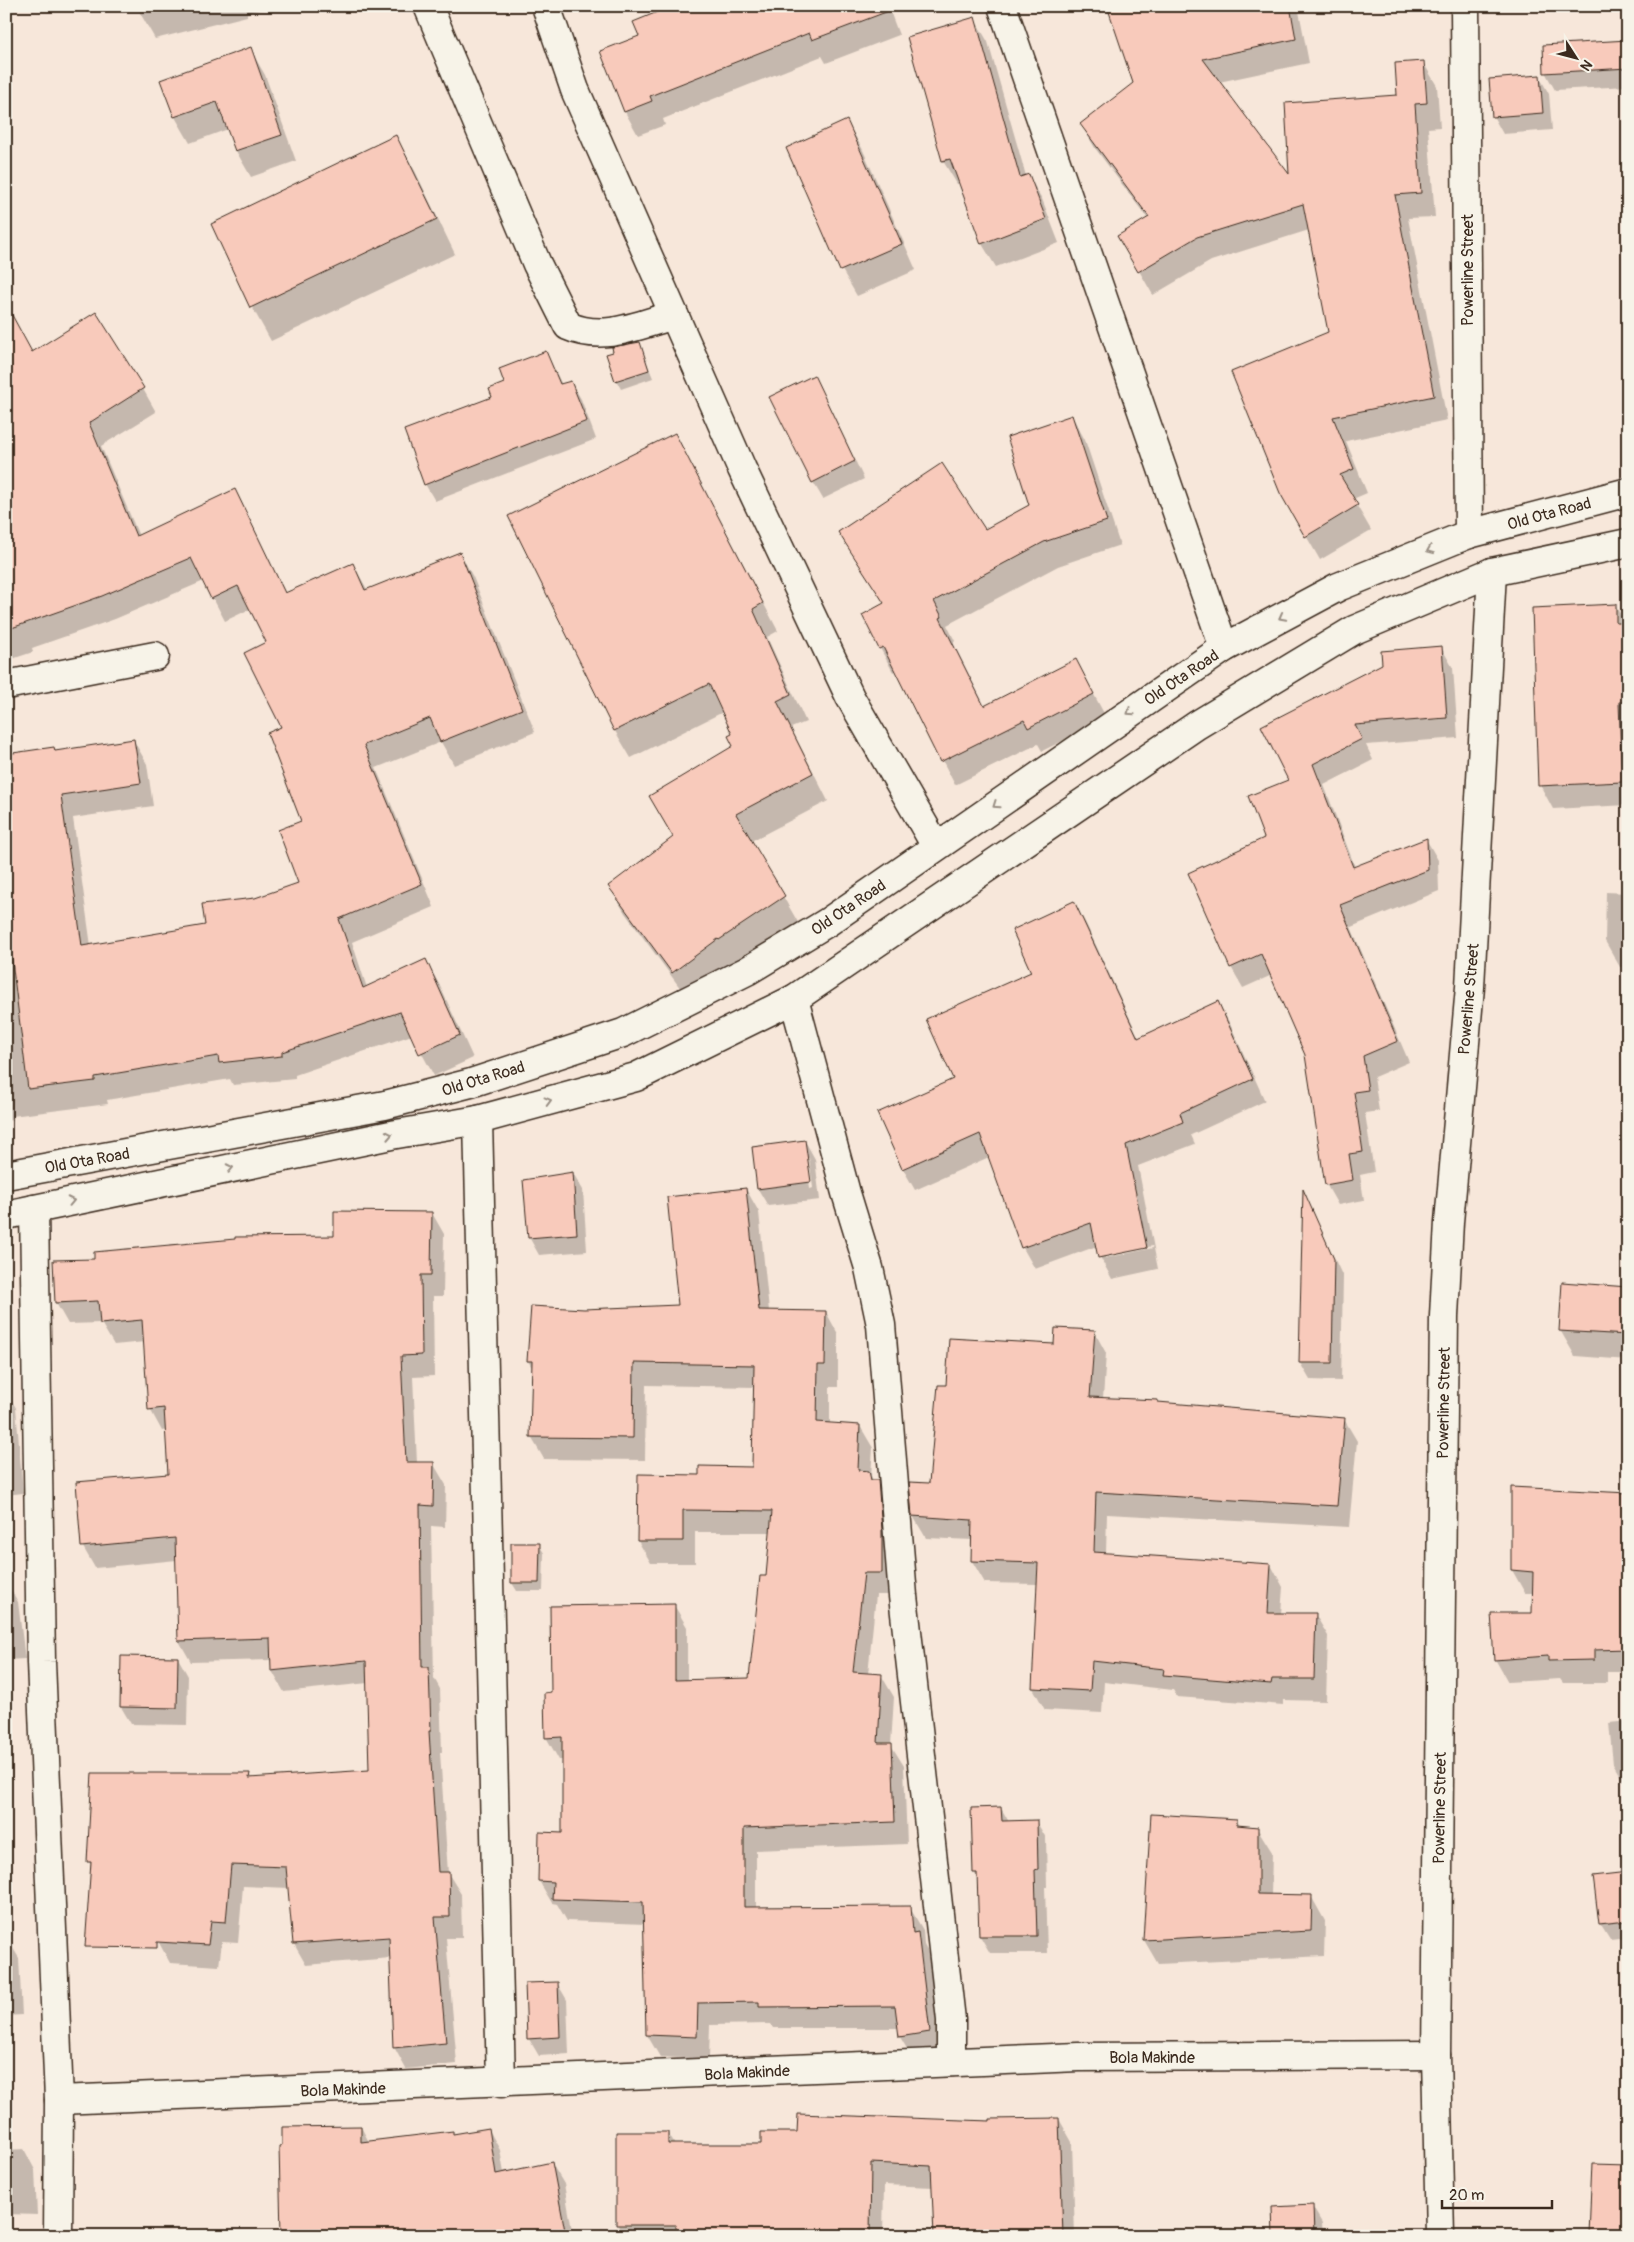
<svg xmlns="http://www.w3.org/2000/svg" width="1634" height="2242" font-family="Pangolin,sans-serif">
  <rect width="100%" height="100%" fill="#f7e7da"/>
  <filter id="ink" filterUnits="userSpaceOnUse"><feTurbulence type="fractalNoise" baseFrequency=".02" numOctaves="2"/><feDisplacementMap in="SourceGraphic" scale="10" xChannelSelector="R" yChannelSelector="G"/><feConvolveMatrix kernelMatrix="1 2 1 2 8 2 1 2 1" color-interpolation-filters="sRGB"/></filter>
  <g filter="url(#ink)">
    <g fill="#0003" fill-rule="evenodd">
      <polygon points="139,6 275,6 247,13 247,16 155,39 140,13"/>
      <polygon points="888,6 899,35 826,63 822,56 663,119 665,125 638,135 625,112 640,37"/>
      <polygon points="1108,6 1298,6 1309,63 1219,82 1290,178 1399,96 1423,62 1437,86 1440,127 1428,128 1435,217 1408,218 1447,420 1346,441 1367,493 1353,499 1371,530 1320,560 1281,492 1329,333 1309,230 1211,261 1153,295 1119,236 1148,219 1095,148 1081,124 1135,83"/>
      <polygon points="974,18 988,42 1026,176 1028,175 1042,199 1059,243 996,267 982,244 960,183 957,184 943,161"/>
      <polygon points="1628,41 1628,86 1555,90 1545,72"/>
      <polygon points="250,49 265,75 296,161 251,177 236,151 228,129 190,143 175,117 162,81"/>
      <polygon points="1539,76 1549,94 1552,130 1503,134 1493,116"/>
      <polygon points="847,122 862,148 916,270 857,296 842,270 788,148"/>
      <polygon points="396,137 415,171 455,254 271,341 252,307 213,224"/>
      <polygon points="639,343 653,378 621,389 616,380"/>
      <polygon points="546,352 562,385 571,382 581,399 596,439 435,501 425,484 506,384"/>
      <polygon points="32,354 143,389 156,412 101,446 139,536 234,490 286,594 353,564 368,591 460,553 473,577 535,732 454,765 441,742 376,768 434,907 352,942 367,988 426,961 439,984 473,1058 434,1076 412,1035 295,1075 295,1079 233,1085 230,1079 107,1100 108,1104 12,1116 12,1120 6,1121 6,755 56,752 134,741 147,764 153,806 73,818 91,946 206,926 255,899 300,884 303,822 282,728 267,643 250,609 225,621 204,581 115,619 32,648 33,652 6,661 6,474"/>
      <polygon points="823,394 864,479 823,499 813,482"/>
      <polygon points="1072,416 1085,440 1120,545 1058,566 947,625 955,641 953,643 985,707 1076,661 1107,719 1042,751 1038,744 955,785 896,670 893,672 880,648 885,604 839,533 984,530 1030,505"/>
      <polygon points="690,462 778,631 767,637 806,722 791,728 828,801 751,841 799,924 689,1000 625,913 609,886 675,838 735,746 734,735 723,712 631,758 615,731 510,517"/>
      <polygon points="1615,605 1626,624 1628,624 1628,805 1553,809 1540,785"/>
      <polygon points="1441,647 1453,668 1458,738 1366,745 1373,760 1324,785 1355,867 1426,839 1438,860 1439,891 1351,927 1409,1062 1374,1077 1379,1111 1365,1113 1374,1172 1360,1175 1364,1200 1338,1205 1326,1184 1306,1054 1272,975 1243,988 1231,967 1266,839 1289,781"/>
      <polygon points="1606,892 1628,893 1628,968 1620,967 1605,941"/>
      <path d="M 1074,902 L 1086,924 L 1139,1038 L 1218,1002 L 1230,1024 L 1265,1101 L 1191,1135 L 1195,1144 L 1138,1166 L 1158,1269 L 1112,1279 L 1100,1257 L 1097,1246 L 1035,1269 L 1023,1248 L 989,1157 L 915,1190 L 903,1169 L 879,1114 L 955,1080 L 1033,972 ZM 1153,1246 L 1153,1248 L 1105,1258 L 1105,1255 Z"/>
      <path d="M 805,1141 L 815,1159 L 820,1200 L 768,1206 L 758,1189 ZM 806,1158 L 809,1158 L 813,1188 L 810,1189 Z"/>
      <polygon points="573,1173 583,1190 587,1251 539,1255 529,1237"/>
      <polygon points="746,1189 759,1212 769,1311 826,1312 838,1334 838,1387 830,1387 830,1424 860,1426 873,1448 871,1476 874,1482 877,1482 890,1504 894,1595 876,1595 868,1674 881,1675 894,1697 891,1745 904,1766 907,1844 756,1850 756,1908 910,1908 923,1930 924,1945 930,1956 942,2055 913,2059 900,2037 899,2028 773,2028 771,2024 710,2025 709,2059 660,2057 647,2035 645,1924 567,1921 557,1904 552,1903 539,1881 563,1835 564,1760 559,1760 546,1737 553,1694 674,1605 687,1627 687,1681 750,1679 767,1578 771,1532 695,1532 695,1563 651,1563 638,1541 700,1476 753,1468 755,1387 646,1385 645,1460 544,1459 531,1437 533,1369 528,1361 584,1310 679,1306"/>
      <polygon points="1304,1194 1343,1277 1341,1381 1310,1380 1300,1363"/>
      <polygon points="432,1213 444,1234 443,1296 433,1296 434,1376 413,1377 417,1463 433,1463 446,1485 445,1527 431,1526 434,1678 440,1689 442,1752 440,1752 448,1873 461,1894 462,1938 446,1938 457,2064 406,2069 394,2047 391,1958 306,1965 294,1944 289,1888 243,1886 238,1943 222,1942 219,1966 170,1963 158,1941 89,1862 249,1774 252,1779 370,1771 368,1683 284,1692 272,1671 272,1660 191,1662 179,1641 177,1560 95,1568 83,1547 169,1475 167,1430 162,1431 150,1409 145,1342 114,1345 101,1323 68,1324 56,1303 96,1260 335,1237"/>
      <polygon points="1628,1288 1628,1360 1575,1356 1560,1330"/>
      <polygon points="1094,1331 1106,1353 1103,1399 1344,1419 1357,1441 1349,1527 1107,1514 1106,1554 1271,1565 1283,1587 1281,1614 1315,1614 1328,1636 1326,1701 1283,1700 1283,1705 1177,1697 1173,1690 1104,1682 1102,1713 1045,1710 1033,1688 1038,1584 985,1583 972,1561 973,1540 926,1538 913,1516 930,1485 947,1387"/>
      <polygon points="6,1391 16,1408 23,1493 6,1495"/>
      <polygon points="1628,1495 1628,1672 1607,1672 1607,1683 1563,1683 1560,1679 1508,1682 1495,1659 1533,1614 1534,1593 1525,1593 1512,1570"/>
      <polygon points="539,1545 544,1553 543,1591 517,1591 512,1583"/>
      <polygon points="6,1581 18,1602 25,1659 6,1660"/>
      <polygon points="178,1658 188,1676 187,1725 131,1724 121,1707"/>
      <polygon points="1628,1721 1628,1780 1623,1781 1613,1764 1609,1723"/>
      <polygon points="1001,1808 1009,1822 1036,1821 1046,1838 1047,1887 1045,1887 1047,1953 990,1953 980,1936 978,1880 974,1872"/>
      <polygon points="1237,1820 1240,1827 1257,1828 1272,1852 1271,1896 1311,1896 1325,1921 1324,1956 1158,1964 1144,1940"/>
      <polygon points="1628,1873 1628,1938 1610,1940 1600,1924 1595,1877"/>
      <polygon points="6,1937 19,1958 22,2015 6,2016"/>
      <polygon points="557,1983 567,2000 569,2054 539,2056 529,2039"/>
      <polygon points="1059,2119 1072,2142 1075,2236 935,2236 933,2187 884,2185 883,2236 624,2236 617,2224 668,2133 675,2145 762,2145 798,2133"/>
      <polygon points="361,2127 369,2142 452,2132 454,2135 489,2130 500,2150 504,2173 552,2164 564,2184 573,2236 282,2236"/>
      <polygon points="24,2149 35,2170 37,2215 6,2214 6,2150"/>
      <polygon points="1593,2165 1628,2236 1591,2236 1590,2234"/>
      <polygon points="1312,2206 1322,2223 1323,2236 1275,2236"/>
    </g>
    <g fill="#f8cabb" stroke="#3b2a1e">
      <polygon points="672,6 894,6 894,9 812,40 809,33 650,96 652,101 624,112 600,51 639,36 633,22"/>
      <polygon points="1107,6 1290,6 1296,39 1203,59 1289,174 1285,103 1397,95 1395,63 1424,61 1427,103 1415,104 1421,193 1395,195 1434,396 1333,417 1354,469 1340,475 1358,505 1305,537 1280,493 1231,372 1328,332 1303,204 1197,237 1138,272 1117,236 1149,217 1080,124 1133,83"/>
      <polygon points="975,17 1020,177 1029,174 1046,219 981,244 950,159 942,161 907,37"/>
      <polygon points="1628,40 1628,68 1544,73 1543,45"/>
      <polygon points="251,47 282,135 235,151 217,102 174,117 160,80"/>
      <polygon points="1540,75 1543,113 1492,117 1489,79"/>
      <polygon points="847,120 902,244 840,271 786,148"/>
      <polygon points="396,135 437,219 250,308 211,224"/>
      <polygon points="6,304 32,352 96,312 144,388 89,423 136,536 235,489 285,593 353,563 365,590 460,552 522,709 440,742 430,718 364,745 422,884 339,919 363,988 426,959 460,1035 419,1054 400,1012 282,1052 282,1056 219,1063 218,1056 95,1077 95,1081 28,1089 11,953 6,953 6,754 54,747 55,751 134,739 141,783 61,795 82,946 205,925 202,904 255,898 298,883 278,830 301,821 267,733 281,727 244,653 266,642 238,586 211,599 191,558 102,596 6,630"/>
      <polygon points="640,342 649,370 615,381 606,354 613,352 612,347"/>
      <polygon points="546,351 560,384 571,381 587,421 424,485 404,430 492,397 489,389 504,383 499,369"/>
      <polygon points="814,375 855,461 812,483 769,397"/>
      <polygon points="1072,415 1107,521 1044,542 934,601 942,617 940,618 984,706 1076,659 1094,694 1028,728 1024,720 940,762 883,647 879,649 862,615 884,603 838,532 942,463 985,529 1029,505 1007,437"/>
      <polygon points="675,433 763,603 753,609 791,694 777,701 813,773 736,814 785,896 719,940 718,939 672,973 608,886 673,837 649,796 733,746 728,736 732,734 709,684 614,731 508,516"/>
      <polygon points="1616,604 1616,623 1628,623 1628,702 1619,702 1622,782 1538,786 1532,608"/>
      <polygon points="1442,646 1447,718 1355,725 1362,739 1313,764 1353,867 1427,838 1428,870 1340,905 1398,1041 1363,1056 1368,1090 1354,1092 1363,1152 1349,1154 1353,1180 1325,1185 1305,1055 1261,954 1230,968 1188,873 1264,838 1248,796 1288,780 1261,726 1382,664 1381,651"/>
      <polygon points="1074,901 1138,1038 1218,1001 1253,1079 1180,1113 1183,1122 1126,1145 1147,1248 1098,1258 1091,1223 1021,1248 980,1134 902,1169 877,1113 953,1079 926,1019 1031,972 1012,930"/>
      <polygon points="805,1140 811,1182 757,1189 752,1147"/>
      <polygon points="573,1172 577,1234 528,1238 523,1180"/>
      <polygon points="746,1188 759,1310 826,1311 825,1365 818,1365 817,1422 860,1425 858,1470 869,1471 871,1480 878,1480 882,1530 882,1573 864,1573 853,1672 882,1674 878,1743 892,1743 895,1822 744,1828 744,1907 911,1906 913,1933 918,1932 930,2032 899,2037 895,2006 759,2007 759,2002 698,2003 697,2037 646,2035 643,1902 552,1899 553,1882 538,1881 539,1832 562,1833 562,1737 545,1738 544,1693 551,1692 550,1606 675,1604 675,1680 749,1678 760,1576 766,1576 772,1511 683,1510 683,1541 637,1541 638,1474 699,1475 699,1466 752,1467 754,1365 634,1363 633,1438 530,1437 532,1361 527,1361 531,1306 584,1309 678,1305 667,1197"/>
      <polygon points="1303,1189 1334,1259 1332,1363 1299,1363"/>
      <polygon points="334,1211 432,1212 431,1275 421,1275 422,1355 401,1356 406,1462 434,1462 433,1506 420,1505 422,1667 429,1667 431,1731 429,1731 438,1872 449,1872 450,1917 435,1917 446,2043 393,2048 389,1937 293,1944 286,1867 231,1865 226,1922 211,1921 208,1945 157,1942 157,1948 85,1947 91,1862 87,1862 92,1773 250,1773 249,1778 369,1770 366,1661 271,1671 270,1638 178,1641 175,1538 81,1547 76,1482 168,1474 164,1408 148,1410 142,1320 100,1324 98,1301 55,1303 53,1260 94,1259 94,1252 235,1239 235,1237 334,1236"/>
      <polygon points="1562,1282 1628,1287 1628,1335 1559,1331"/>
      <polygon points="1055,1328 1095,1330 1090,1397 1158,1400 1158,1402 1345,1418 1337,1506 1096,1492 1094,1552 1271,1564 1268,1613 1316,1613 1314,1679 1272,1679 1271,1684 1163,1675 1164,1669 1092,1661 1090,1691 1032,1688 1038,1563 971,1561 972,1520 912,1516 909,1482 929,1483 938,1385 946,1385 949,1338 1054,1344"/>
      <polygon points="1511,1487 1628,1493 1628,1649 1594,1650 1594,1660 1548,1661 1548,1656 1494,1660 1491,1613 1532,1613 1533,1572 1511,1570"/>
      <polygon points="511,1543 540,1543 539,1583 511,1583"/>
      <polygon points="121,1656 178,1657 177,1708 120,1707"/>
      <polygon points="1001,1807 1002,1821 1037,1820 1038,1869 1035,1870 1037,1936 979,1936 977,1873 973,1873 971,1808"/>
      <polygon points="1151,1814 1237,1819 1237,1825 1258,1827 1258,1894 1312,1895 1311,1931 1143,1940"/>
      <polygon points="1628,1872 1628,1921 1599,1924 1593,1876"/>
      <polygon points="558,1982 560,2037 527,2039 525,1983"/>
      <polygon points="798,2114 990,2121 990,2119 1059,2118 1063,2236 934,2236 931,2166 871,2163 870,2236 675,2236 675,2225 616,2225 616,2132 668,2132 668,2144 761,2144 761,2132 797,2132"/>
      <polygon points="361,2126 361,2142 453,2131 453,2134 489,2128 496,2174 552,2162 566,2236 281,2236 279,2146 282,2145 282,2127"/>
      <polygon points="1592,2164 1628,2165 1628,2236 1589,2234"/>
      <polygon points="1313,2205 1314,2236 1273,2236 1272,2207"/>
    </g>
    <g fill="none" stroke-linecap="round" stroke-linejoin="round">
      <g stroke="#3b2a1e" stroke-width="31">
        <g id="street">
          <path d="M 428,6 L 537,264 L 568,326 C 604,342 638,325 674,315"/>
          <polyline points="546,6 575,90 742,469 850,697 936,846"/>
          <polyline points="1002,6 1224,648"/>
          <polyline points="1465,6 1469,534"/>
          <polyline points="6,685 155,656"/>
          <polyline points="794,999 846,1193 869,1268 881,1325 903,1596 951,2020 951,2062"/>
          <polyline points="478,1120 501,2083"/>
          <polyline points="34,1209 41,1662 59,2100 58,2236"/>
          <polyline points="59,2100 1078,2057 1436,2055"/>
          <polyline points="1440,2236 1436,2055 1444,1316 1449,1222 1470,987 1492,572"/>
        </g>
      </g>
      <g stroke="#3b2a1e" stroke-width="31">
        <g id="secondary">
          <polyline points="6,1175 385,1105 471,1083 623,1033 747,971 828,922 1224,648 1338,587 1469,534 1628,492"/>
          <polyline points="6,1215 391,1135 478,1120 636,1077 794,999 1197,725 1354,630 1492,572 1628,543"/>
        </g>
      </g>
      <use href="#street" stroke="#f7f3e8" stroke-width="28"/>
      <use href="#secondary" stroke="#f7f3e8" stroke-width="28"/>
    </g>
    <defs><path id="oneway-chevron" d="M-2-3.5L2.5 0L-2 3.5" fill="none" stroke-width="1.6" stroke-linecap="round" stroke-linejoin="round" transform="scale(1.25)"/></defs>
    <g stroke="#998e83">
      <use href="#oneway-chevron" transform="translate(1430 550) rotate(158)"/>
      <use href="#oneway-chevron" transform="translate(1282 617) rotate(152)"/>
      <use href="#oneway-chevron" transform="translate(1130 712) rotate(145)"/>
      <use href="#oneway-chevron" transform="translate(996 805) rotate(145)"/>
      <use href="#oneway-chevron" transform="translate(548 1101) rotate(-15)"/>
      <use href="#oneway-chevron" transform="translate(389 1135) rotate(-11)"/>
      <use href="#oneway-chevron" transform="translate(230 1168) rotate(-12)"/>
      <use href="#oneway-chevron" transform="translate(71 1201) rotate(-12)"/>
    </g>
  </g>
  <g text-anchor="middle" stroke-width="4" stroke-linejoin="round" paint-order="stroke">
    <g font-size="16" fill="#3b2a1e" stroke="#f7f3e8">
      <text transform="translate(1467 270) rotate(-90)" y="6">Powerline Street</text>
      <text transform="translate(1549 513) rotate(-15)" y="6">Old Ota Road</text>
      <text transform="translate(1181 677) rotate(-34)" y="6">Old Ota Road</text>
      <text transform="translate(848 907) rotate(-34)" y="6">Old Ota Road</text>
      <text transform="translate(1468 999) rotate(-85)" y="6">Powerline Street</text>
      <text transform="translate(483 1078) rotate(-17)" y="6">Old Ota Road</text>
      <text transform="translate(87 1160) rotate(-10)" y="6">Old Ota Road</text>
      <text transform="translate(1443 1403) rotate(-89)" y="6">Powerline Street</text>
      <text transform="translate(1439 1808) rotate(-89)" y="6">Powerline Street</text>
      <text x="1152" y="2063">Bola Makinde</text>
      <text transform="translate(747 2072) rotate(-3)" y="6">Bola Makinde</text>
      <text transform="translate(343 2089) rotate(-2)" y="6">Bola Makinde</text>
    </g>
  </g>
  <rect width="1634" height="2242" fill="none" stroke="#f7f3e8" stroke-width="25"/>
  <rect x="12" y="12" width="1609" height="2217" fill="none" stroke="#3b2a1e" stroke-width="2" filter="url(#ink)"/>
  <g transform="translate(1576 58) rotate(126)" stroke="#f7f3e8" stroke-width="4" paint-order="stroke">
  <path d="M0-4L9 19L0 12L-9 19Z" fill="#3b2a1e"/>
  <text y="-8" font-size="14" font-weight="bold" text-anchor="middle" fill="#3b2a1e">N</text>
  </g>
  <path d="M1442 2200v8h110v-8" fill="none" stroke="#3b2a1e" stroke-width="2.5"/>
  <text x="1449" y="2200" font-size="15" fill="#3b2a1e" stroke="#f7f3e8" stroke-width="4" paint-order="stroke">20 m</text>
</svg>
